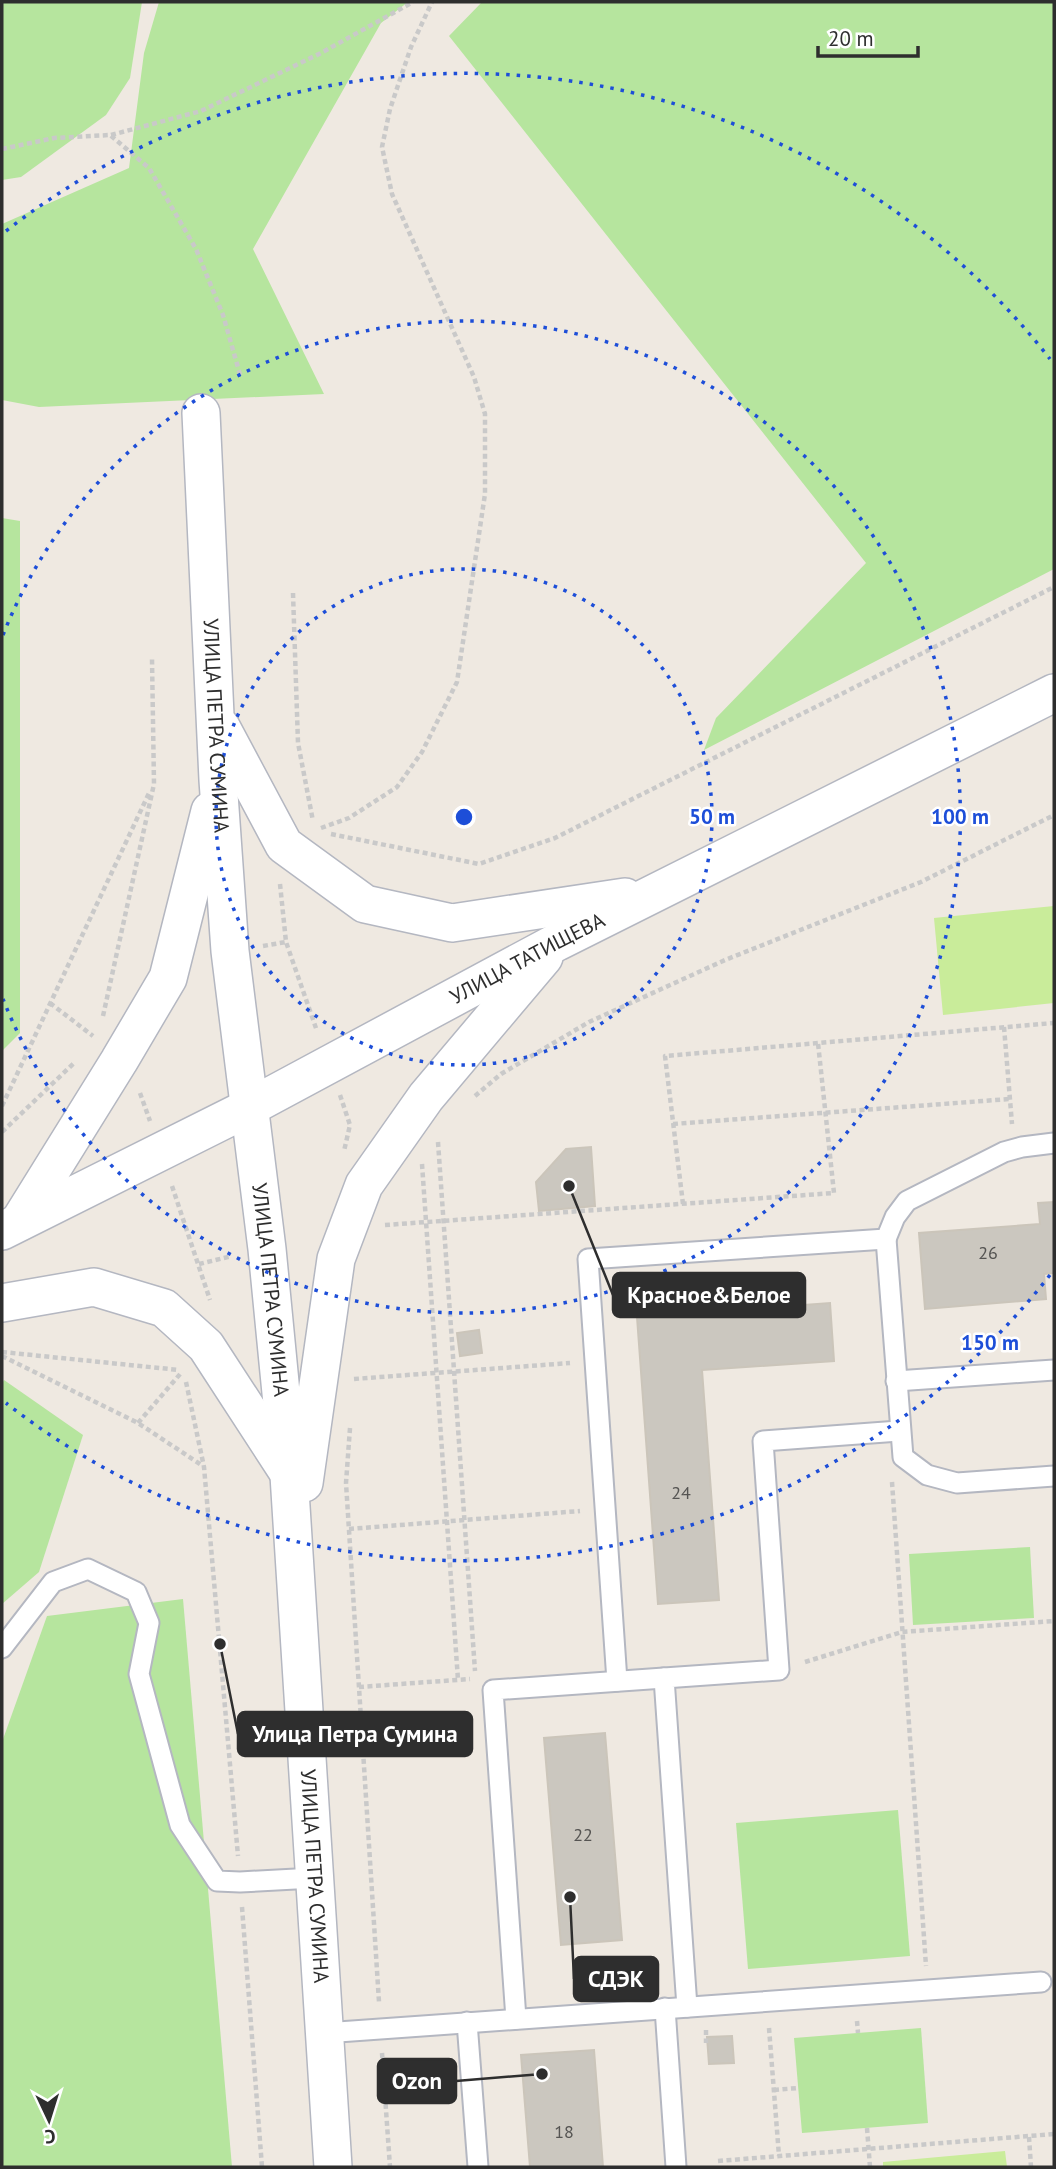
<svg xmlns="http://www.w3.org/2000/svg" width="1056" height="2169" font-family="'PT Sans',sans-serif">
  <rect width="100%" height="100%" fill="#efe9e1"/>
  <g fill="#b6e59e">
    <polygon points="2,2 142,2 130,78 106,115 21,177 2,180"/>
    <polygon points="159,2 408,2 381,23 253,249 324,394 39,407 2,400 2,224 129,168 144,53"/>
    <polygon points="482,2 1054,2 1054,569 704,750 716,718 866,563 449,36"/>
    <polygon points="2,518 20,521 20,1033 2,1051"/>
    <polygon points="4,1380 83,1435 39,1572 2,1604 2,1384"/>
    <polygon points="1030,1547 1034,1618 913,1625 909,1554"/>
    <polygon points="183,1599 232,2167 2,2167 2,1742 47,1616"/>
    <polygon points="898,1810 910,1956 748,1969 736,1823"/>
    <polygon points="921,2028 928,2123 802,2133 794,2038"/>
  </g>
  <g fill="#c9ec9a">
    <polygon points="1054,906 1054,1003 943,1015 934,918"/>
    <polygon points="1005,2151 1007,2167 883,2167 883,2162"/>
  </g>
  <g fill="#cbc7bf" stroke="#cbc5ba" stroke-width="2">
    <polygon points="591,1147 595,1206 539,1211 536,1182 566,1149"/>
    <polygon points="1054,1202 1054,1273 1044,1274 1046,1299 925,1309 919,1233 1040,1224 1038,1203"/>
    <polygon points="830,1303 834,1361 702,1370 719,1600 658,1604 637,1317"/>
    <polygon points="479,1330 482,1353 460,1356 457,1333"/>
    <polygon points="605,1733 622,1940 561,1945 544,1738"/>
    <polygon points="732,2036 734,2063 709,2064 707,2037"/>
    <polygon points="594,2050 603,2167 530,2167 521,2055"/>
  </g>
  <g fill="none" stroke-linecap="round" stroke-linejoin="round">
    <g stroke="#b4b7c1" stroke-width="23">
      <g id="lane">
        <polyline points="886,1239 903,1457 927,1475 957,1483 1054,1476"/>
        <polyline points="896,1381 1054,1370"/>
        <polyline points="2,1648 53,1582 88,1569 136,1592 149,1623 139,1674 180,1825 217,1881 240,1882 314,1878"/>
        <polyline points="617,1681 588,1259 886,1239 895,1217 907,1201 1004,1152 1022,1147 1054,1143"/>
        <polyline points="687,2007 664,1678 779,1670 763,1441 899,1431"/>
        <polyline points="665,2008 676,2167"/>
        <polyline points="516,2019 493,1690 664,1678"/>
        <polyline points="467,2022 478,2167"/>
        <polyline points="324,2033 1041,1982"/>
      </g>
    </g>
    <g stroke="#b4b7c1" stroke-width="40">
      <g id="street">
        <path id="s1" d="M 201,413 L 218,780 L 230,951 L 267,1249 L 289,1475 L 333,2167"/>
        <polyline points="221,727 284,845 365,904 452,923 625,897"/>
        <polyline points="19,1222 119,1061 168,978 210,811"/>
        <path id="s2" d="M 2,1231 L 250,1107 L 557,942 L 1054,693"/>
        <polyline points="2,1303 94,1287 164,1308 206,1346 286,1469"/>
        <polyline points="304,1483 336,1259 364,1185 426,1097 544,957"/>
      </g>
    </g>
    <g stroke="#c9c9c9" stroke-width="4.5" stroke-dasharray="5 3.5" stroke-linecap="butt">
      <polyline points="111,135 201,111 321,53 413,2"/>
      <polyline points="2,149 54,138 110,135 149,168 196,249 223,315 241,378"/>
      <polyline points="293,593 298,743 313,821"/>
      <polyline points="321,828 349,818 397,787 422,752 457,682 485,494 485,414 474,377 392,194 382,147 390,109 411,47 432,2"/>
      <polyline points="331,834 479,864 555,838 1054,587"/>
      <polyline points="280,884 286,942 317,1031"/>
      <polyline points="263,946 286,942"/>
      <polyline points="50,1003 93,1036"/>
      <polyline points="103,1016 154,784 152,659"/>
      <polyline points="1004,1027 1012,1124"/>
      <polyline points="140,1093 150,1121"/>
      <polyline points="340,1095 350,1125 344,1151"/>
      <polyline points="475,1096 501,1074 589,1022 725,960 921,882 1054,815"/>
      <polyline points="2,1106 150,791"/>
      <polyline points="673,1124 1010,1099"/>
      <polyline points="2,1132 74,1063"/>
      <polyline points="438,1142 475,1671"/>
      <polyline points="422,1164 458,1680"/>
      <polyline points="172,1186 210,1300"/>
      <polyline points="683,1204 665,1056 1054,1023"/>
      <polyline points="385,1225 834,1193 818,1043"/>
      <polyline points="199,1264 232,1256"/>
      <polyline points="2,1352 179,1370"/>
      <polyline points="2,1356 138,1423 203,1466"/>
      <polyline points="354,1379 570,1363"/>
      <polyline points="186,1382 204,1467 238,1856"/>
      <polyline points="138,1423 181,1373"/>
      <polyline points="350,1428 346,1483 379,2002"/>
      <polyline points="892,1482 926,1966"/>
      <polyline points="349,1529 580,1511"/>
      <polyline points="805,1662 902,1632 1054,1621"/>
      <polyline points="359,1687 470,1679"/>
      <polyline points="242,1907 262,2167"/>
      <polyline points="857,2021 858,2033"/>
      <polyline points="769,2028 779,2156"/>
      <polyline points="706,2030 706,2043"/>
      <polyline points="382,2053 390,2167"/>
      <polyline points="774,2090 798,2088"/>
      <polyline points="867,2128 870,2167"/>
      <polyline points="1029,2137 1031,2167"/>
      <polyline points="718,2161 1054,2134"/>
    </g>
    <use href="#lane" stroke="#fff" stroke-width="19"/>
    <use href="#street" stroke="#fff" stroke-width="37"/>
  </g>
  <g fill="none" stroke="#1d4ed8" stroke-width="3.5" stroke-dasharray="3.5 7">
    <circle cx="464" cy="817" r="248"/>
    <path d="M3 635A496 496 0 1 1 3 999"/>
    <path d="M1050 1275A744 744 0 0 1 6 1403M6 231A744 744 0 0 1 1050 359"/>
  </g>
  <g text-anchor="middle" stroke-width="5" stroke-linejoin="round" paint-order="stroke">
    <g font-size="18" fill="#555452">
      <text x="988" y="1259">26</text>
      <text x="681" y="1499">24</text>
      <text x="583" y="1841">22</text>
      <text x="564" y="2138">18</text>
    </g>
    <g font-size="21" fill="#2e2e2e" stroke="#fff">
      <text dy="7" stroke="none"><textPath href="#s1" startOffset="313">УЛИЦА ПЕТРА СУМИНА</textPath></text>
      <text dy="7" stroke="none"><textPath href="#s2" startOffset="592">УЛИЦА ТАТИЩЕВА</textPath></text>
      <text dy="7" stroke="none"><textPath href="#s1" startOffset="880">УЛИЦА ПЕТРА СУМИНА</textPath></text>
      <text dy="7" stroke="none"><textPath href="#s1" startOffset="1468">УЛИЦА ПЕТРА СУМИНА</textPath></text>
    </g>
  </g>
  <circle cx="464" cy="817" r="10" fill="#1d4ed8" stroke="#fff" stroke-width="3.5"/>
  <g font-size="21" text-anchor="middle" font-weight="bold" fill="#1d4ed8" stroke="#fff" stroke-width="5" stroke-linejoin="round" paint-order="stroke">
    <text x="712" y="824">50 m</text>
    <text x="960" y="824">100 m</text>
    <text x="990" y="1350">150 m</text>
  </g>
  <path fill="none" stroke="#2e2e2e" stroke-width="2.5" d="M569 1186L613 1295M220 1644L238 1734M570 1897L574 1979M542 2074L456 2081"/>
  <g fill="#2e2e2e" stroke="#fff" stroke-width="2.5">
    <circle cx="569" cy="1186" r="7"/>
    <circle cx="220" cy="1644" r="7"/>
    <circle cx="570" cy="1897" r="7"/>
    <circle cx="542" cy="2074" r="7"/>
  </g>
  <g fill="#2e2e2e" stroke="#2e2e2e" stroke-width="2.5">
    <rect x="613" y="1273" width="192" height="44" rx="7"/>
    <rect x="238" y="1712" width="234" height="44" rx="7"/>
    <rect x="574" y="1957" width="84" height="44" rx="7"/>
    <rect x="378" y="2059" width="78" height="44" rx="7"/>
  </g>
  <g font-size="23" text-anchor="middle" font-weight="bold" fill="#fff">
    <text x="709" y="1303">Красное&amp;Белое</text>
    <text x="355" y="1742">Улица Петра Сумина</text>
    <text x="616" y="1987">СДЭК</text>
    <text x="417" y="2089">Ozon</text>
  </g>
  <rect width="1056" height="2169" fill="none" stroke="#2e2e2e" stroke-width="7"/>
  <g transform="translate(49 2120) rotate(176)" stroke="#ffffff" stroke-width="5" paint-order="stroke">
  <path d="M0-5L12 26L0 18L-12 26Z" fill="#2e2e2e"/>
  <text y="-10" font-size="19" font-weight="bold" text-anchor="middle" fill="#2e2e2e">С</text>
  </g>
  <path d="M818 46v10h100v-10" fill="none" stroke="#2e2e2e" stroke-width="3.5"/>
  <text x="828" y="46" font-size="21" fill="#2e2e2e" stroke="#ffffff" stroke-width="5" paint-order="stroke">20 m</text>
</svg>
